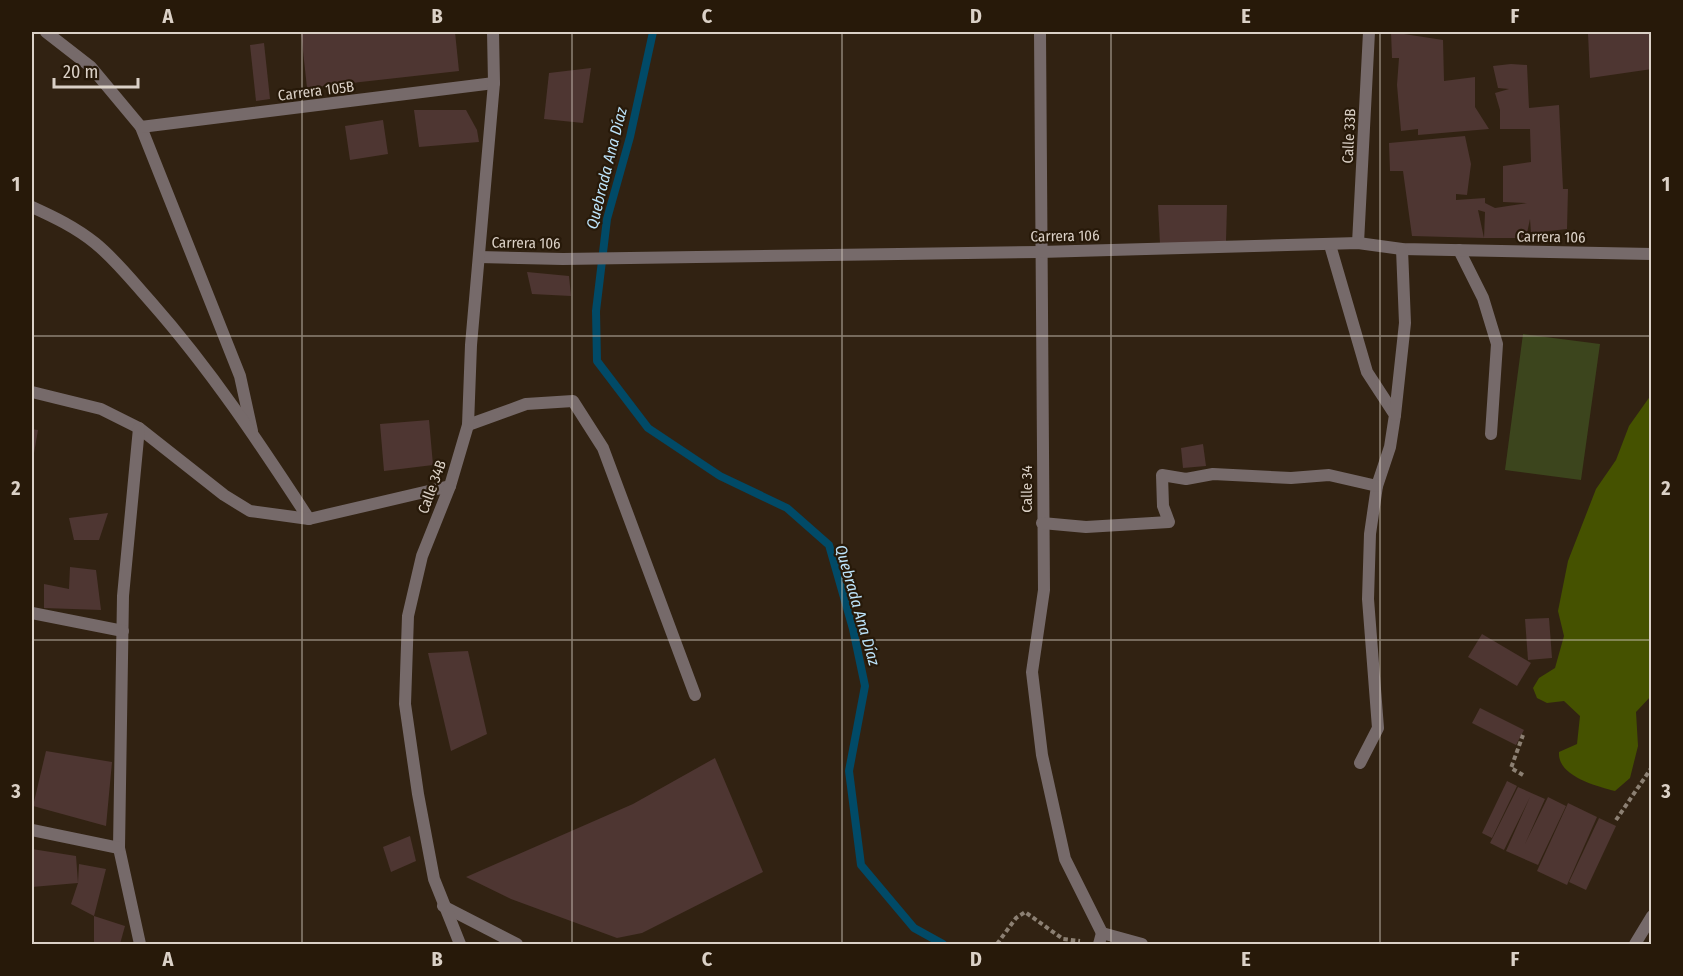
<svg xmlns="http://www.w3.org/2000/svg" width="1683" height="976" font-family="'Fira Sans Condensed',sans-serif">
  <rect width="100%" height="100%" fill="#312212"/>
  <polygon fill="#3c451d" points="1523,334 1600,344 1581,480 1505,470"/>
  <path fill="#455200" d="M 1651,395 L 1651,696 L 1636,712 L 1638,746 L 1630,778 L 1615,791 C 1596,786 1557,776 1559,752 L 1577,744 L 1580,716 L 1564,701 L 1547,703 L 1537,698 L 1533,688 L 1539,678 L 1555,668 L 1564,636 L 1558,611 L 1568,561 L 1596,489 L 1616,460 L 1629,426 Z"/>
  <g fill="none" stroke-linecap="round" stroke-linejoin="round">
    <polyline stroke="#014a67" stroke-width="8" points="653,32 630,137 607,219 596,311 597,361 648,428 720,476 787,508 829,545 853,629 865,686 849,771 861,865 914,928 943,944"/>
  </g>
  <g fill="#4e3632">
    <polygon points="301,32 455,32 459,71 307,88"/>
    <polygon points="1391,32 1443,40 1444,81 1475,77 1475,107 1489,129 1418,135 1418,129 1401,131 1397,85 1399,58 1392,58"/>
    <polygon points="1596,32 1652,32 1652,69 1590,78 1588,33"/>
    <polygon points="264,43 270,99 256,101 250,45"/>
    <polygon points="1511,64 1527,65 1529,108 1559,105 1563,189 1568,189 1567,229 1531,233 1530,219 1526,238 1484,238 1485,212 1478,210 1484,238 1412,236 1403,171 1390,171 1389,143 1465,136 1471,164 1467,195 1456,194 1456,200 1485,198 1485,203 1495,208 1527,203 1503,202 1503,166 1531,162 1530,129 1500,129 1500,110 1495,93 1509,89 1498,88 1493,66"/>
    <polygon points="591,68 583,123 544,119 549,73"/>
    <polygon points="414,110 466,110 477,130 479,142 419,147"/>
    <polygon points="383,120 388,154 350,160 345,126"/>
    <polygon points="1158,205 1227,205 1226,241 1160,244"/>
    <polygon points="527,272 569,276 571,296 532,294"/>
    <polygon points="429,420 433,465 384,471 380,424"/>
    <polygon points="32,429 38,430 33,459 32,458"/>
    <polygon points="1203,444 1206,466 1183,468 1181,448"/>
    <polygon points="108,513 99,540 74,540 69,518"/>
    <polygon points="70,567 96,570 101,610 44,608 44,584 69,589"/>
    <polygon points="1549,618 1552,658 1528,660 1525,619"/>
    <polygon points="1482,634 1531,663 1517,686 1468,657"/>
    <polygon points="468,651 487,734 451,751 428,653"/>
    <polygon points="1480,708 1524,730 1516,745 1472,723"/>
    <polygon points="46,751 112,762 106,826 33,806"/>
    <polygon points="715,758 763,872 642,933 617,938 511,899 466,877 633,804"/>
    <polygon points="1507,781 1517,786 1492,838 1482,833"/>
    <polygon points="1518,787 1545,799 1525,844 1548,797 1566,806 1538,865 1506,851 1530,797 1504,850 1490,843"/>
    <polygon points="1568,803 1597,817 1567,885 1537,871"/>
    <polygon points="1599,818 1616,826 1586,890 1569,882"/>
    <polygon points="410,836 416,861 391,872 383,847"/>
    <polygon points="32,849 76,856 78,883 79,864 106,869 94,916 71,904 78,883 32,887"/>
    <polygon points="94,916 125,926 120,944 94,944"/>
  </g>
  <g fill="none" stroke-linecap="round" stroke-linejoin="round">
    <g stroke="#8c8073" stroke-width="4" stroke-dasharray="4.5 3" stroke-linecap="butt">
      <polyline points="1523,775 1511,768 1523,735"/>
      <polyline points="1616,820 1652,767"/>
      <polyline points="997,944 1016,918 1025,912 1063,939 1080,941"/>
    </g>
    <g stroke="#766a6a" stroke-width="12">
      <polyline points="1459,250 1483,298 1497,344 1491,434"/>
      <polyline points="468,425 526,404 573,401 603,448 695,695"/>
      <polyline points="1635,944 1652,916"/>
    </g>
    <g stroke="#766a6a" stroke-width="12">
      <polyline points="46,32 91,67 141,127 240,376 252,431"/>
      <polyline points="1040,32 1044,590 1032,672 1042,755 1065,859 1102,933"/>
      <polyline points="141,127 494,83"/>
      <path d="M 32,207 C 54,217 75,227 95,243 C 116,260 133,282 151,302 C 211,370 260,444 309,519"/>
      <polyline points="1358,243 1369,32"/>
      <polyline points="1330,245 1367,372 1395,415 1390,447 1377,486 1370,534 1368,599 1378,728 1360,763"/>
      <polyline points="479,257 563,259 1040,252 1358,243 1402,249 1652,254"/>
      <polyline points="32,392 101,409 139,428 224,495 250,511 309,519 450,486"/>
      <polyline points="1395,415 1405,323 1402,249"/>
      <polyline points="139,428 123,596 119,848 140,944"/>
      <polyline points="1042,523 1086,527 1169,522 1163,506 1162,475 1186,479 1213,474 1291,478 1329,475 1377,486"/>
      <polyline points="32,613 123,631"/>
      <polyline points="32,830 119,848"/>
      <polyline points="443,906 517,944"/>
      <polyline points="460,944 434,879 418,794 405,704 408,616 422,556 450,486 468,425 471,345 494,83 493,32"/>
      <polyline points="1099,944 1102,933 1142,944"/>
    </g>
  </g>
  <path fill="none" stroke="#dbd1c7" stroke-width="1.5" stroke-opacity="0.55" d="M 302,32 L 302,944M 572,32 L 572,944M 842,32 L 842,944M 1111,32 L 1111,944M 1380,32 L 1380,944M 32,336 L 1652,336M 32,640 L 1652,640"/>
  <g text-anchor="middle" stroke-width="4.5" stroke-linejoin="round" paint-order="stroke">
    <g font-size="15" fill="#dbd1c7" stroke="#271909">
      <text transform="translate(316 91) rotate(-7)" y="5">Carrera 105B</text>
      <text transform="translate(1349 136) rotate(-87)" y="5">Calle 33B</text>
      <text transform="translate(1065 236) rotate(-1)" y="5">Carrera 106</text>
      <text transform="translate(1551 237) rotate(1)" y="5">Carrera 106</text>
      <text transform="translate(526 243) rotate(1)" y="5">Carrera 106</text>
      <text transform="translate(432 487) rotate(-70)" y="5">Calle 34B</text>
      <text transform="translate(1027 489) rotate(-90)" y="5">Calle 34</text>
    </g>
    <g font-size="16" font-style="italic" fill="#bce3fa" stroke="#271909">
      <text transform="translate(606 168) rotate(-76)" y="6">Quebrada Ana Díaz</text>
      <text transform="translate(858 605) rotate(74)" y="6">Quebrada Ana Díaz</text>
    </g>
  </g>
  <rect width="1683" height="976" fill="none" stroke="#271909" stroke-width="66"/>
  <path d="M54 78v9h84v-9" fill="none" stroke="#dbd1c7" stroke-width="3"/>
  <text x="63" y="78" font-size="18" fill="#dbd1c7" stroke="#271909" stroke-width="4.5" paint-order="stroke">20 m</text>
  <rect x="33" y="33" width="1617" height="910" fill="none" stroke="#dbd1c7" stroke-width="2"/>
  <g font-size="20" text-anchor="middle" font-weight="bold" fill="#dbd1c7">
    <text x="168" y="23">A</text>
    <text x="437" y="23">B</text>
    <text x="707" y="23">C</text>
    <text x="976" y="23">D</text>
    <text x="1246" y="23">E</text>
    <text x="1515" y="23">F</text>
    <text x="16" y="191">1</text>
    <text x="1666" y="191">1</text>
    <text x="16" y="495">2</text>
    <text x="1666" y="495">2</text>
    <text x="16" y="798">3</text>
    <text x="1666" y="798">3</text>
    <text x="168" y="966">A</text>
    <text x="437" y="966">B</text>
    <text x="707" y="966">C</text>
    <text x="976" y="966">D</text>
    <text x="1246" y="966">E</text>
    <text x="1515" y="966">F</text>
  </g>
</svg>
